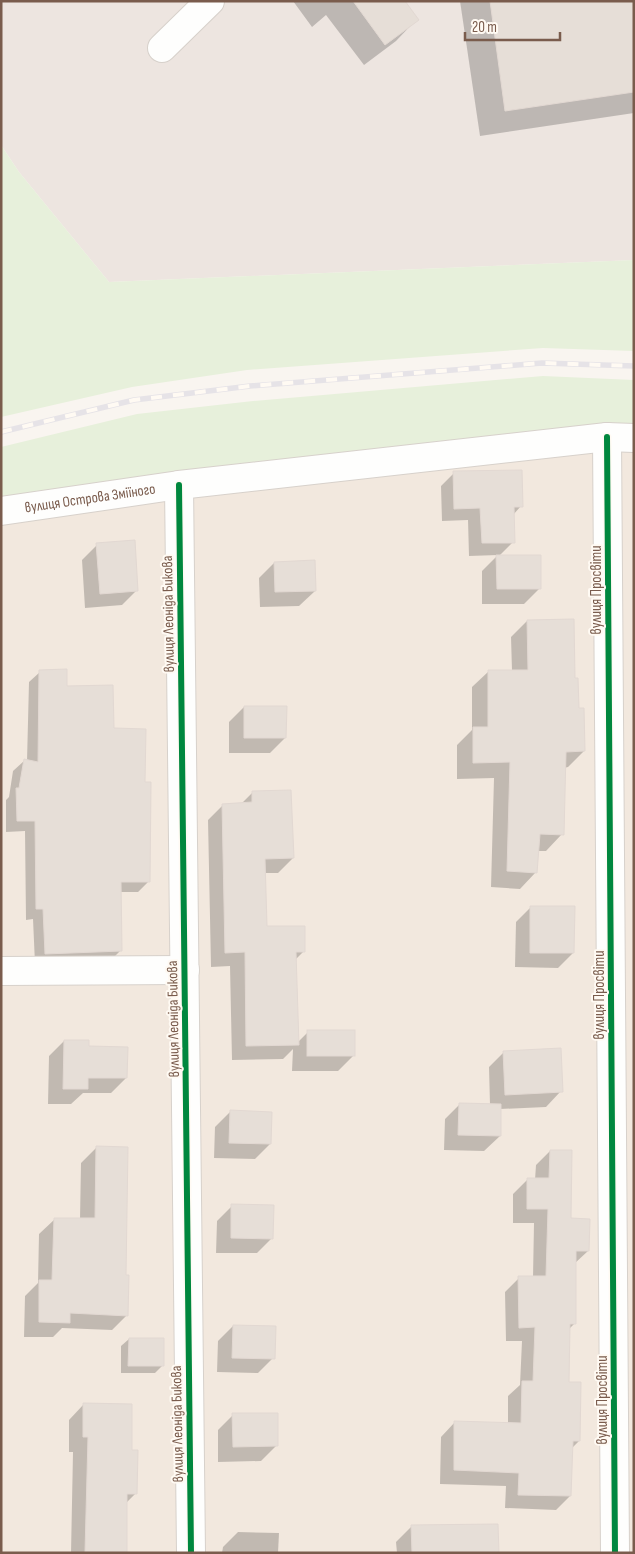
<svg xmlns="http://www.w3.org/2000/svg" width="635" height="1554" font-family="'Sofia Sans Condensed',sans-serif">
  <rect width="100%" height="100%" fill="#f9f5f0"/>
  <polygon fill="#f2e8de" points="634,438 634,1553 1,1553 1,511"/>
  <polygon fill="#ede5e0" points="1,1 634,1 634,260 109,282 19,172 1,145"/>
  <g fill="#e7f0db">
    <polygon points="1,145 19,172 109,282 634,260 634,351 543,348 247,370 132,387 1,417"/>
    <polygon points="543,376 634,380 634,432 1,504 1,447 137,414 253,401"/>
  </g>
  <g fill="#0003">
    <polygon points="293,1 403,1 417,19 396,41 364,65 326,15 312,27"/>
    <polygon points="460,1 634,1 634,113 480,136"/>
    <polygon points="454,473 521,506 513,515 513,542 499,556 540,588 524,604 482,604 482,571 498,555 469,556 468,520 442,521 441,486"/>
    <polygon points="97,545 137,590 122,605 85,608 82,560"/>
    <polygon points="274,563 315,591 299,606 260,607 259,578"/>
    <polygon points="527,621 574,680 584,751 568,767 564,768 562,834 546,851 537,851 536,872 520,889 491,887 494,778 457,779 457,745 472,730 472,687 489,671 512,671 511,637"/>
    <polygon points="40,672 66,688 113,729 144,783 148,882 138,892 120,892 121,950 110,961 35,964 33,919 26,920 25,831 6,832 6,800 9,797 13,771 24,761 27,761 29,682"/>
    <polygon points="244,707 285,738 270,753 229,753 229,722"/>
    <polygon points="253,792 293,858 278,873 264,873 265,927 304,951 295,960 298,1042 308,1032 353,1056 338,1071 292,1071 293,1049 283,1059 232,1060 230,966 211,967 208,820 223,805 241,804"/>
    <polygon points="531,907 573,953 558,968 515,967 516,922"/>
    <polygon points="64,1041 88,1048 126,1078 111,1093 83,1093 71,1104 48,1104 49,1056"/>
    <polygon points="504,1052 561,1091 546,1107 500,1109 500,1136 484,1151 444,1150 445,1119 460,1104 490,1105 489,1067"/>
    <polygon points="230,1112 270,1144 255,1159 214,1158 215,1127"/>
    <polygon points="96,1148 124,1276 127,1315 112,1330 62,1328 53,1337 24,1337 25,1296 38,1283 39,1234 55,1219 80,1219 81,1163"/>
    <polygon points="550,1151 570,1219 588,1251 574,1264 575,1323 568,1330 567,1383 579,1441 572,1448 570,1496 556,1510 505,1508 506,1486 440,1484 441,1437 455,1422 508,1424 508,1396 520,1385 522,1341 506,1341 505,1292 519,1278 533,1278 534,1223 513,1223 513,1194 527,1180 535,1180 536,1165"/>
    <polygon points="232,1206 272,1238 257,1253 216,1253 217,1221"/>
    <polygon points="233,1326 273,1358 258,1373 217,1372 218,1341"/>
    <polygon points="129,1339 162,1366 155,1373 121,1373 121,1346"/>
    <polygon points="84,1404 130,1451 136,1493 126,1503 126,1553 71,1553 73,1452 69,1452 69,1420"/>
    <polygon points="233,1415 277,1445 261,1461 218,1462 218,1430"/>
    <polygon points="411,1527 498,1553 397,1553 396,1542"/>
    <polygon points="238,1532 279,1533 278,1553 222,1553 223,1547"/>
  </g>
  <g fill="#e6ded7" stroke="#e2d8d2">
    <polygon points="353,1 405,1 419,20 385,45"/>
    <polygon points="490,1 634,1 634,92 505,111"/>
    <polygon points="522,470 523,507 514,507 515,543 482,543 480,508 454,509 453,471"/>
    <polygon points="135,540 138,591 100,594 96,543"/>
    <polygon points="496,555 541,555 541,589 497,589"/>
    <polygon points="315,560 316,591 275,592 274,562"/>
    <polygon points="574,619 575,678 578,678 579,708 584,708 585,751 566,752 564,835 540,834 537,873 507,871 510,762 473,763 473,727 488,727 488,670 528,670 527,620"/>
    <polygon points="67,669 67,686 113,685 114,728 146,729 145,782 151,782 150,882 121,882 122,951 45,954 43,909 36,909 35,821 17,821 16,788 19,788 24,759 38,762 39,670"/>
    <polygon points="244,706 287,706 286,738 244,738"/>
    <polygon points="291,790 294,858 265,859 267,926 305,926 305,952 296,952 299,1045 246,1046 245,952 225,953 222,804 252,802 252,791"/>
    <polygon points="530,906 575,906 574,953 530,953"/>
    <rect x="307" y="1030" width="48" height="26"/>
    <polygon points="64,1040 89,1040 89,1046 128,1047 127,1078 88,1078 88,1089 63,1089"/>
    <polygon points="561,1048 563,1092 505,1095 503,1051"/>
    <polygon points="459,1103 501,1104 501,1136 458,1135"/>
    <polygon points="230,1110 272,1112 271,1144 229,1143"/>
    <polygon points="96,1146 128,1147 126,1275 129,1275 128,1316 70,1313 70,1323 39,1322 39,1280 52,1280 54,1218 95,1218"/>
    <polygon points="550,1150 572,1150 571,1218 590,1219 589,1251 576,1251 576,1324 570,1324 569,1382 581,1382 580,1441 573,1441 571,1496 518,1495 519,1473 454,1470 454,1421 521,1423 522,1381 533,1381 535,1327 519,1328 518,1276 546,1276 548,1209 527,1209 527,1178 549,1178"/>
    <polygon points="231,1204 274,1205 273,1239 231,1238"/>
    <polygon points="233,1325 276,1326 275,1359 232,1358"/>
    <polygon points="129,1338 164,1338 164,1366 128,1366"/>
    <polygon points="83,1403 132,1404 132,1450 138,1450 137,1494 127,1494 127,1552 85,1552 88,1437 83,1437"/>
    <polygon points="232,1413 278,1413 278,1446 233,1447"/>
    <polygon points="498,1524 499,1553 412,1553 411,1525"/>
  </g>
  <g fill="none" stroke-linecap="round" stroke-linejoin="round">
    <g stroke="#d7d1cb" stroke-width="30">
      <g id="minor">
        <polyline points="162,48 210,1"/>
        <polyline points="607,437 615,1553"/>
        <polyline points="179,485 191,1553"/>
        <path id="s1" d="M 1,511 L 179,485 L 607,437 L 634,438"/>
        <polyline points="1,971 185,970"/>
      </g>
    </g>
    <use href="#minor" stroke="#fefefd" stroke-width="28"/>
    <g stroke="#e6e3e7" stroke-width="5.5">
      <polyline id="rail" points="1,432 134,400 250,386 542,363 634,366"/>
    </g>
    <use href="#rail" stroke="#fffaf3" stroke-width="4" stroke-dasharray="11" stroke-linecap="butt"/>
    <g stroke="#fffaf3" stroke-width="9">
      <g id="cycleway">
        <polyline points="607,437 615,1553"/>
        <polyline points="179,485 191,1553"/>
      </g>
    </g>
    <use href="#cycleway" stroke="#00873e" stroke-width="6"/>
  </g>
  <g text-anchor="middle" stroke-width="4" stroke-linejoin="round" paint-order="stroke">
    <g font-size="15" fill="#7a5c4d" stroke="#fffaf3">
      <text dy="5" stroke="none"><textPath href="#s1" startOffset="90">вулиця Острова Зміїного</textPath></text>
      <text transform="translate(596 590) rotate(-90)" y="5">вулиця Просвіти</text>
      <text transform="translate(168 614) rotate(-91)" y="5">вулиця Леоніда Бикова</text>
      <text transform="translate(599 995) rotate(-90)" y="5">вулиця Просвіти</text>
      <text transform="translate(173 1019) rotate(-91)" y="5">вулиця Леоніда Бикова</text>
      <text transform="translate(602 1400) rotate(-90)" y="5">вулиця Просвіти</text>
      <text transform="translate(177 1424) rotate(-91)" y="5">вулиця Леоніда Бикова</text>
    </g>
  </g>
  <rect width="635" height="1554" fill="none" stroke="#7a5c4d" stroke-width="5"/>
  <path d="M465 32v8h95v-8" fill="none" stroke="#7a5c4d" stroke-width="2.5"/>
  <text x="472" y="32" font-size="15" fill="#7a5c4d" stroke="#fffaf3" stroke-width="4" paint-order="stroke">20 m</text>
</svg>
